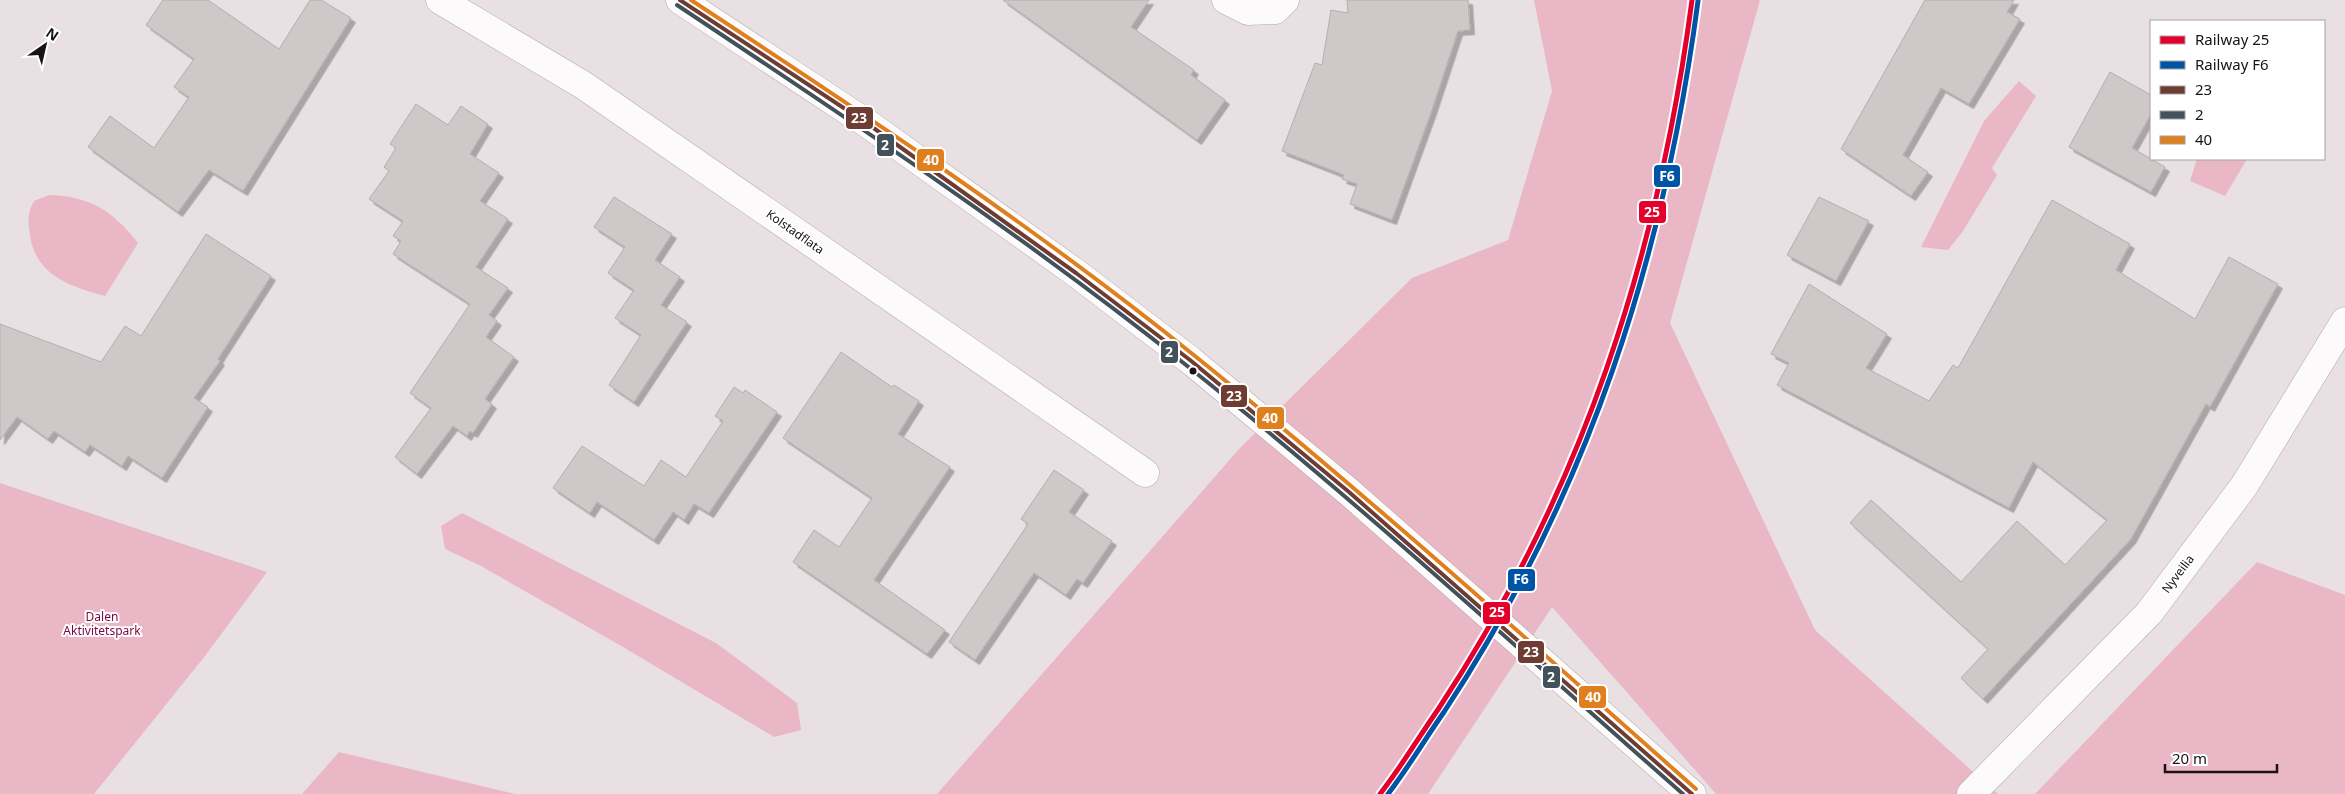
<svg xmlns="http://www.w3.org/2000/svg" width="2345" height="794" font-family="'Noto Sans',sans-serif">
  <defs>
    <filter id="shadow"><feDropShadow dx="4.5" dy="4.5" stdDeviation="0" flood-color="#0004"/></filter>
  </defs>
  <rect width="100%" height="100%" fill="#e8e0e2"/>
  <g fill="#eab7c6">
    <polygon points="1534,0 1760,0 1670,323 1815,630 1998,794 1716,794 1552,607 1428,794 937,794 1240,448 1412,278 1508,240 1552,91"/>
    <polygon points="2019,81 2036,96 1992,168 1997,175 1963,231 1948,250 1921,247 1984,121"/>
    <polygon points="2197,159 2247,159 2225,196 2190,181"/>
    <path d="M 49,195 C 90,196 113,211 138,243 L 105,296 C 71,287 35,275 30,235 C 28,221 27,214 34,201 Z"/>
    <polygon points="0,483 267,572 205,656 94,794 0,794"/>
    <polygon points="462,513 716,643 797,703 801,730 774,737 623,647 481,566 445,549 441,526"/>
    <polygon points="2257,562 2345,595 2345,794 2035,794"/>
    <polygon points="339,752 515,794 302,794"/>
  </g>
  <g fill="#cec8c9" stroke="#b4aeaf" filter="url(#shadow)">
    <polygon points="163,0 208,0 279,49 310,0 321,0 351,18 243,191 209,170 178,212 88,147 110,116 154,148 189,97 174,87 194,59 146,25"/>
    <polygon points="1003,0 1149,0 1131,27 1194,70 1191,75 1225,100 1197,140"/>
    <polygon points="1347,0 1468,0 1470,30 1458,31 1432,110 1392,220 1350,204 1357,184 1342,179 1344,175 1282,151 1315,63 1322,65 1331,10 1348,13"/>
    <polygon points="1925,0 2014,0 2007,12 2020,19 1969,104 1941,88 1903,155 1928,172 1911,196 1841,149"/>
    <polygon points="2110,72 2151,95 2151,114 2132,148 2165,167 2151,192 2069,147"/>
    <polygon points="416,104 448,125 461,106 488,124 470,154 499,173 480,201 508,219 476,267 508,288 489,315 497,321 486,337 514,357 485,399 492,404 473,433 470,431 467,436 453,426 417,474 395,457 431,408 410,393 470,304 393,254 401,241 393,236 403,221 369,199 389,171 384,167 396,148 390,144"/>
    <polygon points="614,197 672,234 655,260 680,277 661,305 687,322 634,402 609,385 641,335 615,318 634,290 608,273 625,247 594,227"/>
    <polygon points="1819,197 1869,221 1836,281 1787,255"/>
    <polygon points="2052,200 2130,244 2116,270 2195,319 2229,257 2278,284 2210,407 2206,404 2131,539 1983,699 1961,678 1988,649 1850,523 1871,500 1961,582 2017,521 2065,565 2107,520 2033,462 2009,508 1777,385 1789,363 1771,354 1809,284 1887,334 1866,368 1929,401 1953,365 1958,368"/>
    <polygon points="206,234 271,276 218,359 220,361 194,398 208,407 162,478 128,456 122,466 90,445 85,452 54,431 48,439 17,417 0,440 0,324 101,362 125,326 141,336"/>
    <polygon points="841,352 892,387 894,385 919,401 898,434 950,467 874,580 945,630 927,654 793,562 814,530 839,547 872,498 783,438"/>
    <polygon points="734,387 743,393 745,390 777,412 709,513 694,504 684,520 673,512 654,540 597,502 590,513 553,488 582,446 644,486 661,460 686,477 723,421 715,416"/>
    <polygon points="1054,470 1084,490 1069,512 1112,541 1083,583 1077,579 1066,595 1034,573 975,660 949,642 1028,524 1021,519"/>
  </g>
  <g fill="none" stroke-linecap="round" stroke-linejoin="round">
    <g stroke="#b1abac" stroke-width="29">
      <g id="minor">
        <polyline points="440,0 583,85 1145,473"/>
        <polyline points="1226,0 1248,11 1275,10 1285,0"/>
        <polyline points="1971,794 2149,613 2244,486 2345,321"/>
      </g>
    </g>
    <g stroke="#b1abac" stroke-width="29">
      <polyline id="secondary" points="680,0 868,124 1076,273 1190,360 1349,492 1692,794"/>
    </g>
    <use href="#minor" stroke="#fcfafb" stroke-width="28"/>
    <use href="#secondary" stroke="#fcfafb" stroke-width="28"/>
    <g stroke="#fff" stroke-width="8">
      <polyline id="bus-1" points="680,0 868,124 1076,273 1190,360 1349,492 1692,794"/>
    </g>
    <g stroke="#fff" stroke-width="8">
      <path id="bus-2" d="M 677,5 C 850,120 1023,235 1186,365 C 1357,501 1519,650 1683,794"/>
    </g>
    <g stroke="#fff" stroke-width="8">
      <path id="bus-3" d="M 691,0 C 863,113 1035,227 1195,356 C 1367,495 1531,643 1696,789"/>
    </g>
    <use href="#bus-1" stroke="#6e3c32" stroke-width="4"/>
    <use href="#bus-2" stroke="#43525a" stroke-width="4"/>
    <use href="#bus-3" stroke="#e07f1e" stroke-width="4"/>
    <g stroke="#fff" stroke-width="9">
      <path id="rail-1" d="M 1380,794 C 1401,767 1419,737 1439,708 C 1582,491 1658,257 1692,0"/>
    </g>
    <g stroke="#fff" stroke-width="9">
      <path id="rail-2" d="M 1388,794 C 1408,768 1425,739 1444,712 C 1588,493 1664,259 1698,1"/>
    </g>
    <use href="#rail-1" stroke="#e4002b" stroke-width="5"/>
    <use href="#rail-2" stroke="#0054a6" stroke-width="5"/>
  </g>
  <circle fill="#181415" stroke="#fff" stroke-width="2" cx="1193" cy="371" r="4.5"/>
  <g text-anchor="middle" stroke-width="4" stroke-linejoin="round" paint-order="stroke">
    <g font-size="12" fill="#181415" stroke="#fff">
      <text transform="translate(795 232) rotate(35)" y="4">Kolstadflata</text>
      <text transform="translate(2178 574) rotate(-53)" y="4">Nyveilia</text>
    </g>
    <g font-size="12" fill="#7c063f" stroke="#fff">
      <text x="102" y="621">Dalen<tspan x="102" dy="14">Aktivitetspark</tspan></text>
    </g>
  </g>
  <g stroke="#fff" stroke-width="2">
    <rect x="845" y="106" width="29" height="24" rx="5" fill="#6e3c32"/>
    <rect x="876" y="133" width="19" height="24" rx="5" fill="#43525a"/>
    <rect x="916" y="148" width="29" height="24" rx="5" fill="#e07f1e"/>
    <rect x="1653" y="164" width="28" height="24" rx="5" fill="#0054a6"/>
    <rect x="1638" y="200" width="29" height="24" rx="5" fill="#e4002b"/>
    <rect x="1160" y="340" width="19" height="24" rx="5" fill="#43525a"/>
    <rect x="1220" y="384" width="28" height="24" rx="5" fill="#6e3c32"/>
    <rect x="1256" y="406" width="29" height="24" rx="5" fill="#e07f1e"/>
    <rect x="1507" y="568" width="29" height="24" rx="5" fill="#0054a6"/>
    <rect x="1482" y="601" width="29" height="24" rx="5" fill="#e4002b"/>
    <rect x="1517" y="640" width="28" height="24" rx="5" fill="#6e3c32"/>
    <rect x="1542" y="665" width="19" height="24" rx="5" fill="#43525a"/>
    <rect x="1578" y="685" width="29" height="24" rx="5" fill="#e07f1e"/>
  </g>
  <g font-size="14" text-anchor="middle" font-weight="bold" fill="#fff">
    <text x="859" y="123">23</text>
    <text x="885" y="150">2</text>
    <text x="931" y="165">40</text>
    <text x="1667" y="181">F6</text>
    <text x="1652" y="217">25</text>
    <text x="1169" y="357">2</text>
    <text x="1234" y="401">23</text>
    <text x="1270" y="423">40</text>
    <text x="1521" y="584">F6</text>
    <text x="1497" y="617">25</text>
    <text x="1531" y="657">23</text>
    <text x="1551" y="682">2</text>
    <text x="1593" y="702">40</text>
  </g>
  <rect x="2150" y="20" width="175" height="140" fill="#ffffff" stroke="#a3a1a1"/>
  <rect x="2160" y="36" width="25" height="8" fill="#e4002b" stroke="#a3a1a1"/>
  <text x="2195" y="45" font-size="15" fill="#181415">Railway 25</text>
  <rect x="2160" y="61" width="25" height="8" fill="#0054a6" stroke="#a3a1a1"/>
  <text x="2195" y="70" font-size="15" fill="#181415">Railway F6</text>
  <rect x="2160" y="86" width="25" height="8" fill="#6e3c32" stroke="#a3a1a1"/>
  <text x="2195" y="95" font-size="15" fill="#181415">23</text>
  <rect x="2160" y="111" width="25" height="8" fill="#43525a" stroke="#a3a1a1"/>
  <text x="2195" y="120" font-size="15" fill="#181415">2</text>
  <rect x="2160" y="136" width="25" height="8" fill="#e07f1e" stroke="#a3a1a1"/>
  <text x="2195" y="145" font-size="15" fill="#181415">40</text>
  <g transform="translate(45 45) rotate(34)" stroke="#ffffff" stroke-width="4" paint-order="stroke">
  <path d="M0-4L9 19L0 12L-9 19Z" fill="#181415"/>
  <text y="-8" font-size="14" font-weight="bold" text-anchor="middle" fill="#181415">N</text>
  </g>
  <path d="M2165 764v8h112v-8" fill="none" stroke="#181415" stroke-width="2.5"/>
  <text x="2172" y="764" font-size="15" fill="#181415" stroke="#ffffff" stroke-width="4" paint-order="stroke">20 m</text>
</svg>
